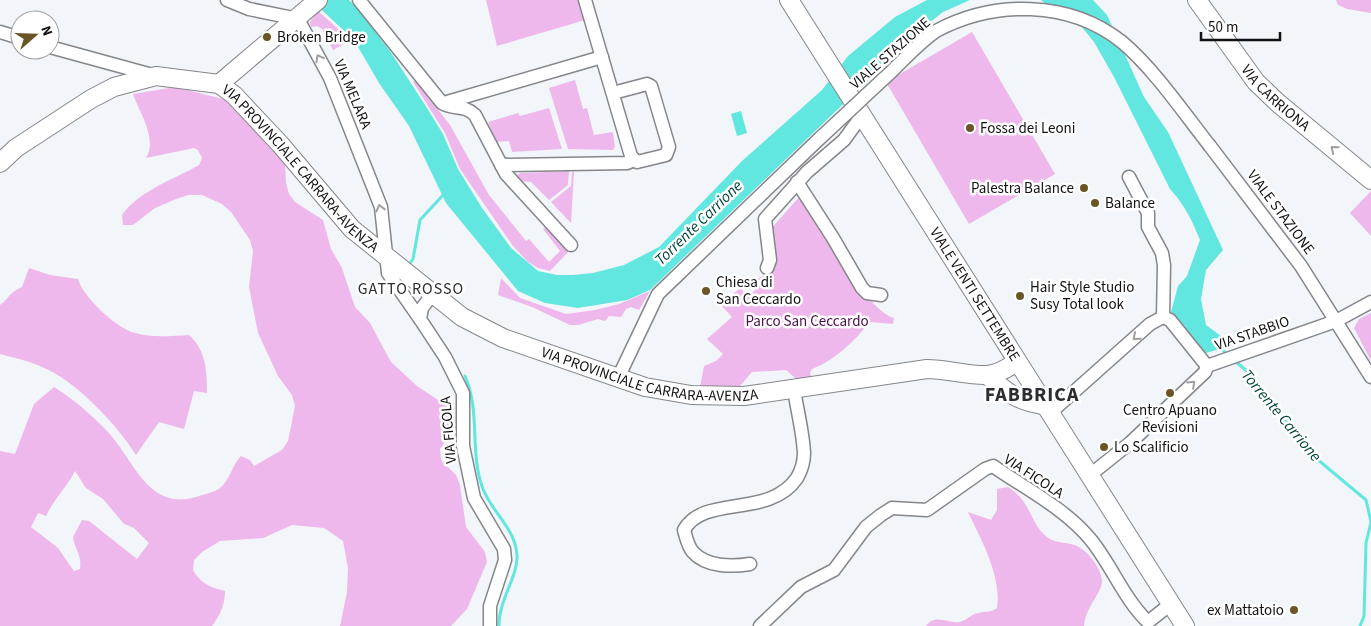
<svg xmlns="http://www.w3.org/2000/svg" width="1371" height="626" font-family="'Source Sans 3',sans-serif">
  <rect width="100%" height="100%" fill="#f2f5f9"/>
  <g fill="#efb8ec" fill-rule="evenodd">
    <polygon points="486,0 578,0 585,20 497,46"/>
    <polygon points="1336,0 1371,0 1371,13 1347,9 1338,5"/>
    <polygon points="318,11 351,40 333,50 322,29 317,26 311,27 310,22"/>
    <polygon points="972,32 1055,174 969,224 886,82"/>
    <polygon points="415,80 450,125 489,195 526,241 529,239 549,262 560,251 543,229 547,226 570,250 550,271 538,268 528,262 513,246 460,169 445,133 413,82"/>
    <polygon points="575,80 583,109 587,108 594,135 613,132 615,147 613,150 568,149 549,88"/>
    <path d="M 175,87 L 227,100 L 266,137 L 285,163 L 286,183 L 289,194 L 295,202 L 323,220 L 331,249 L 342,268 L 355,307 L 370,323 L 391,362 L 417,386 L 453,410 C 456,428 451,435 440,449 L 441,460 L 456,475 L 460,485 L 466,527 L 485,552 L 487,562 L 467,609 L 451,626 L 340,626 L 347,592 L 348,568 L 343,541 L 324,528 L 292,525 L 263,538 L 220,541 L 202,552 L 194,560 L 193,570 C 201,584 210,587 225,591 C 225,605 220,615 212,626 L 0,626 L 0,451 L 15,454 L 34,404 L 54,387 C 72,398 92,415 107,431 C 134,459 148,514 199,496 C 205,494 215,492 220,488 C 231,479 231,466 241,456 L 250,460 L 254,466 L 282,450 L 288,441 L 295,406 L 292,395 L 278,376 L 258,333 L 249,287 L 253,251 L 250,240 L 231,212 L 222,204 L 202,195 L 188,195 L 176,199 L 155,208 L 133,225 L 123,225 L 122,215 C 140,190 173,180 199,165 L 202,158 L 198,150 L 194,148 L 146,158 C 158,139 139,112 133,94 ZM 75,471 L 86,488 L 103,499 L 124,524 L 134,528 L 149,543 L 137,559 L 89,521 L 82,520 L 73,537 C 75,551 82,554 80,569 L 74,571 L 58,548 L 31,527 L 38,513 L 46,516 C 54,499 66,488 75,471 Z"/>
    <polygon points="549,108 562,149 512,152 509,141 496,142 488,122 518,113 520,116"/>
    <polygon points="569,171 568,185 549,200 531,182 518,181 515,177 520,173"/>
    <polygon points="572,172 574,172 571,223 551,202 571,186"/>
    <polygon points="1371,191 1371,236 1350,213"/>
    <path d="M 801,195 C 818,222 866,311 894,318 L 893,324 L 870,322 C 853,342 837,359 812,369 L 810,373 L 812,380 L 801,383 L 786,370 L 752,372 L 739,387 L 704,389 L 700,387 L 704,366 L 716,361 L 723,354 L 707,339 L 732,317 L 719,303 L 741,288 L 747,297 L 760,286 L 757,279 L 764,276 L 771,268 L 768,232 Z"/>
    <path d="M 29,268 L 50,275 L 78,279 C 82,296 117,329 135,333 C 152,338 171,336 189,335 C 206,350 207,371 207,393 L 194,391 L 184,429 L 159,422 L 136,455 C 118,426 76,381 44,368 C 31,361 14,358 0,354 L 0,305 C 11,297 7,294 22,287 Z"/>
    <polygon points="501,278 520,298 566,314 595,310 619,304 650,291 639,310 631,307 626,309 621,317 609,316 605,321 598,319 578,325 570,325 532,307 498,295"/>
    <polygon points="1371,313 1371,361 1354,328 1359,319"/>
    <path d="M 1008,487 C 1033,503 1029,523 1047,537 C 1057,545 1069,541 1079,547 C 1090,554 1101,568 1102,581 C 1102,593 1085,608 1084,626 L 926,626 C 936,613 947,624 960,622 C 967,620 972,614 978,613 C 986,611 990,613 997,608 C 1002,577 981,539 968,512 L 991,520 L 997,510 L 997,489 Z"/>
  </g>
  <g fill="#61e7df">
    <polygon points="311,0 349,0 355,6 390,51 427,108 443,134 458,169 482,208 511,248 538,271 557,275 573,275 593,273 624,265 659,247 742,161 822,90 848,56 895,17 927,0 970,0 943,12 919,31 650,290 627,300 578,308 545,303 518,291 446,203 409,126 379,83 354,40"/>
    <path d="M 1041,0 L 1093,0 L 1107,15 L 1144,97 L 1168,132 L 1223,250 L 1206,270 L 1201,299 L 1206,325 L 1233,345 L 1206,353 L 1171,312 L 1178,286 L 1187,276 L 1200,240 C 1192,220 1184,204 1170,189 L 1114,77 L 1094,42 L 1081,26 L 1061,17 Z"/>
    <polygon points="741,111 747,133 737,136 731,114"/>
  </g>
  <g fill="none" stroke-linecap="round" stroke-linejoin="round">
    <g stroke="#61e7df" stroke-width="3">
      <polyline points="408,266 413,259 420,220 444,194"/>
      <polyline points="1218,346 1228,355"/>
      <polyline points="1235,361 1248,372 1311,454 1366,500 1371,522 1366,543 1364,616 1360,626"/>
      <path d="M 465,376 C 481,412 469,453 483,489 C 493,514 516,529 517,556 C 518,576 498,602 499,626"/>
    </g>
    <g stroke="#84868a" stroke-width="15">
      <g id="minor">
        <polyline points="227,0 249,9 298,19 330,78 381,207 388,273 420,319"/>
        <path d="M 359,0 L 442,103 C 454,110 464,104 475,115 L 506,174 L 571,245"/>
        <polyline points="585,0 631,156 637,162 666,155 669,147 651,86 647,84 613,93"/>
        <polyline points="0,32 20,38"/>
        <polyline points="50,47 156,76"/>
        <polyline points="447,102 602,57"/>
        <polyline points="1210,146 1301,266 1371,377"/>
        <polyline points="501,165 627,163 634,160"/>
        <polyline points="1129,177 1148,213 1148,227 1162,253 1164,265 1163,317"/>
        <polyline points="797,182 833,238 862,288 867,293 881,295"/>
        <polyline points="767,268 770,260 765,219 807,172 844,140 863,114"/>
        <polyline points="432,295 422,308 420,319 445,357 463,393 463,446 474,498 504,549 505,560 490,606 490,626"/>
        <polyline points="1207,366 1336,321 1371,302"/>
        <polyline points="618,378 658,294 819,139"/>
        <polyline points="1049,414 1150,324 1163,317 1170,320 1207,366"/>
        <polyline points="1090,475 1130,443 1205,372 1207,366"/>
        <path d="M 750,564 C 732,567 706,567 693,552 C 688,547 686,537 684,530 C 704,494 769,519 797,478 C 801,471 804,462 804,453 C 803,432 797,410 794,389"/>
        <path d="M 760,626 L 801,587 L 834,570 L 866,527 L 881,515 L 892,508 L 927,510 L 985,469 L 993,466 C 1026,489 1066,509 1091,540 C 1112,566 1124,599 1148,622 L 1172,603"/>
      </g>
    </g>
    <g stroke="#84868a" stroke-width="20">
      <g id="secondary">
        <path id="s1" d="M 789,0 L 1185,626"/>
        <path id="s2" d="M 1197,0 L 1256,82 L 1278,103 L 1371,180"/>
        <polyline points="219,84 318,0"/>
        <path id="s3" d="M 0,163 L 16,148 L 91,99 L 114,87 L 156,76 L 219,84 L 234,95 L 280,144 L 352,229 L 462,317 L 503,338 L 645,387 L 691,395 L 744,396 L 927,369 C 946,369 970,376 987,375 C 998,374 1008,368 1017,362"/>
        <path d="M 987,375 C 1006,392 1017,401 1043,405"/>
      </g>
    </g>
    <use href="#minor" stroke="#fff" stroke-width="12"/>
    <use href="#secondary" stroke="#fff" stroke-width="18"/>
    <g stroke="#84868a" stroke-width="15" stroke-linecap="butt">
      <path id="minor-bridge" d="M 819,139 C 843,117 867,94 891,72 C 905,58 920,42 936,31 C 994,0 1069,0 1122,42 C 1155,70 1183,112 1210,146"/>
    </g>
    <use href="#minor-bridge" stroke="#fff" stroke-width="12"/>
  </g>
  <defs><path id="oneway-chevron" d="M-2-3.5L2.5 0L-2 3.5" fill="none" stroke-width="1.6" stroke-linecap="round" stroke-linejoin="round" transform="scale(1.25)"/></defs>
  <g stroke="#a0a0a1">
    <use href="#oneway-chevron" transform="translate(319 58) rotate(-119)"/>
    <use href="#oneway-chevron" transform="translate(1334 149) rotate(-140)"/>
    <use href="#oneway-chevron" transform="translate(380 208) rotate(-104)"/>
    <use href="#oneway-chevron" transform="translate(1136 337) rotate(139)"/>
    <use href="#oneway-chevron" transform="translate(1192 384) rotate(-43)"/>
  </g>
  <g fill="#6a5625" stroke="#fff" stroke-width="2">
    <circle cx="267" cy="37" r="5"/>
    <circle cx="970" cy="128" r="5"/>
    <circle cx="1084" cy="188" r="5"/>
    <circle cx="1095" cy="203" r="5"/>
    <circle cx="706" cy="291" r="5"/>
    <circle cx="1020" cy="296" r="5"/>
    <circle cx="1170" cy="393" r="5"/>
    <circle cx="1104" cy="447" r="5"/>
    <circle cx="1294" cy="610" r="5"/>
  </g>
  <g text-anchor="middle" stroke-width="5" stroke-linejoin="round" paint-order="stroke">
    <g font-size="15" fill="#121214" stroke="#fff" text-anchor="start">
      <text x="277" y="42">Broken Bridge</text>
      <text x="980" y="133">Fossa dei Leoni</text>
      <text x="1074" y="193" text-anchor="end">Palestra Balance</text>
      <text x="1105" y="208">Balance</text>
      <text x="716" y="287">Chiesa di<tspan x="716" dy="17">San Ceccardo</tspan></text>
      <text x="1030" y="292">Hair Style Studio<tspan x="1030" dy="17">Susy Total look</tspan></text>
      <text x="1170" y="415" text-anchor="middle">Centro Apuano<tspan x="1170" dy="17">Revisioni</tspan></text>
      <text x="1114" y="452">Lo Scalificio</text>
      <text x="1284" y="615" text-anchor="end">ex Mattatoio</text>
    </g>
    <g font-size="15" fill="#121214" stroke="#fff">
      <text transform="translate(890 53) rotate(-41)" y="5">VIALE STAZIONE</text>
      <text transform="translate(353 94) rotate(67)" y="5">VIA MELARA</text>
      <text dy="5" stroke="none"><textPath href="#s2" startOffset="126">VIA CARRIONA</textPath></text>
      <text dy="5" stroke="none"><textPath href="#s3" startOffset="362">VIA PROVINCIALE CARRARA-AVENZA</textPath></text>
      <text transform="translate(1281 212) rotate(53)" y="5">VIALE STAZIONE</text>
      <text dy="5" stroke="none"><textPath href="#s1" startOffset="348">VIALE VENTI SETTEMBRE</textPath></text>
      <text transform="translate(1252 333) rotate(-19)" y="5">VIA STABBIO</text>
      <text dy="5" stroke="none"><textPath href="#s3" startOffset="781">VIA PROVINCIALE CARRARA-AVENZA</textPath></text>
      <text transform="translate(448 430) rotate(-95)" y="5">VIA FICOLA</text>
      <text transform="translate(1034 476) rotate(33)" y="5">VIA FICOLA</text>
    </g>
    <g font-size="15" fill="#4c104d" stroke="#fff">
      <text x="807" y="326">Parco San Ceccardo</text>
    </g>
    <g font-size="16" font-style="italic" fill="#044542" stroke="#fff">
      <text transform="translate(698 222) rotate(-44)" y="6">Torrente Carrione</text>
      <text transform="translate(1282 415) rotate(50)" y="6">Torrente Carrione</text>
    </g>
    <g font-size="16" letter-spacing="1" fill="#2b2d31" stroke="#fff">
      <text x="411" y="294">GATTO ROSSO</text>
    </g>
    <g font-size="20" font-weight="bold" letter-spacing="1" fill="#2b2d31" stroke="#fff">
      <text x="1032" y="401">FABBRICA</text>
    </g>
  </g>
  <g transform="translate(35 35) rotate(70)"><circle r="24" fill="#ffffff" stroke="#a0a0a1"/>
  <path d="M0-4L9 19L0 12L-9 19Z" fill="#6a5625"/>
  <text y="-8" font-size="14" font-weight="bold" text-anchor="middle" fill="#121214">N</text>
  </g>
  <path d="M1201 32v8h79v-8" fill="none" stroke="#121214" stroke-width="2.5"/>
  <text x="1208" y="32" font-size="15" fill="#121214" stroke="#ffffff" stroke-width="4" paint-order="stroke">50 m</text>
</svg>
